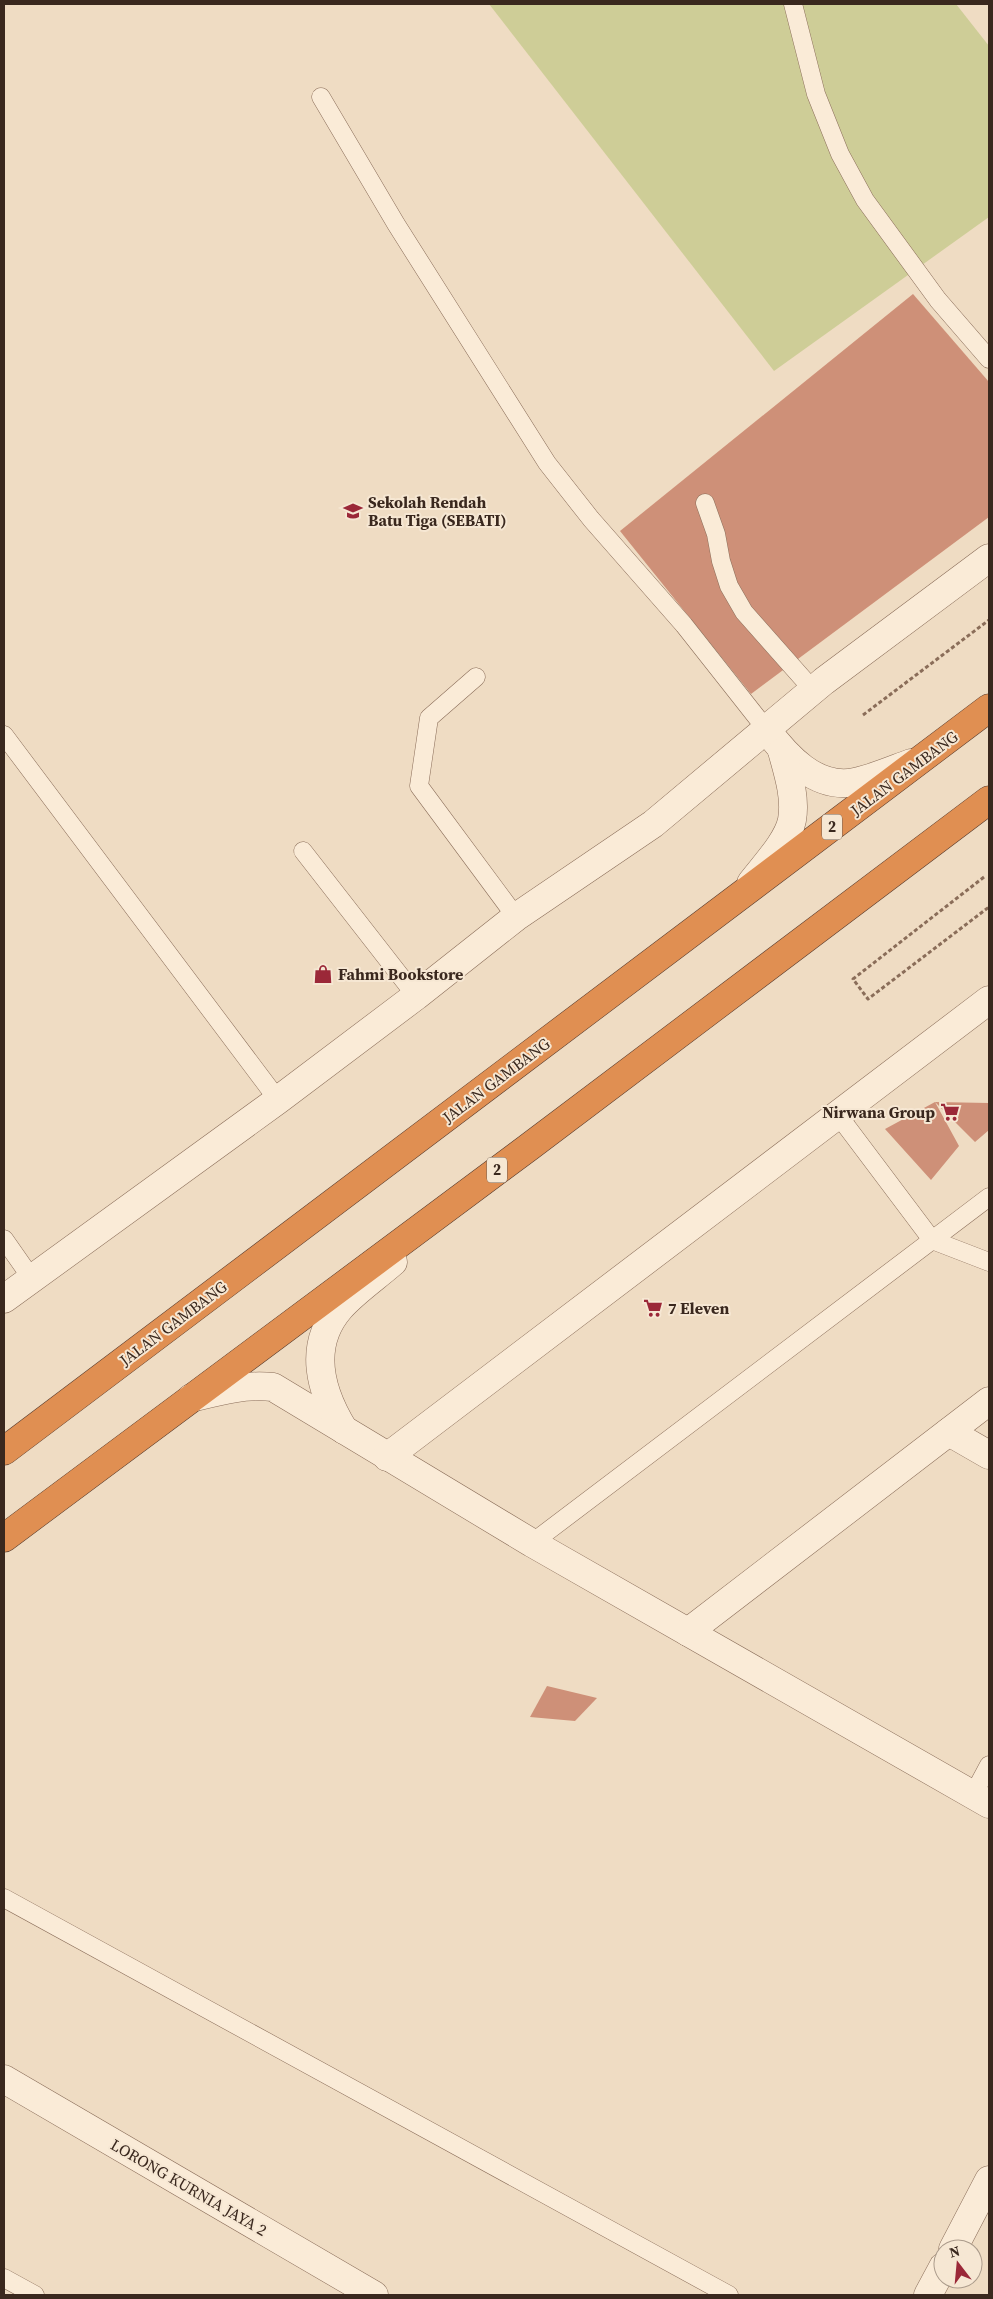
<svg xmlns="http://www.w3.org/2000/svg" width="993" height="2299" font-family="'Source Serif 4',serif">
  <rect width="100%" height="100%" fill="#efdcc3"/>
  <polygon fill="#cecd97" points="489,4 956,4 989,46 989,217 774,371"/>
  <g fill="#ce9078">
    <polygon points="913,294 989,382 989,517 751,694 620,531"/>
    <polygon points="935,1102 989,1103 989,1130 975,1142 935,1102 959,1146 931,1180 885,1129"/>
    <polygon points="547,1686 597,1698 575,1721 530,1717"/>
  </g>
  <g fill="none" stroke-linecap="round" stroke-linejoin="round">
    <g stroke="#8a6d59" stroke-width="19">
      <g id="lane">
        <polyline points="793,4 816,94 840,154 865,200 938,300 989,359"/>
        <polyline points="321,97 396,224 547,463 591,519 684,625 766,729"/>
        <polyline points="705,503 716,534 721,561 729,586 744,612 813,690"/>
        <polyline points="476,677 429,718 419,786 516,917"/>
        <polyline points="4,735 278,1100"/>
        <polyline points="303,851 416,996"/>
        <polyline points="838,1115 932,1240 989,1262"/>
        <polyline points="4,1239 32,1279"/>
        <polyline points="532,1543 989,1197"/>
        <polyline points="973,1795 989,1765"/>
        <polyline points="4,1898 729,2295"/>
        <polyline points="4,2278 35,2295"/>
      </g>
    </g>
    <g stroke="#8a6d59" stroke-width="29">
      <g id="street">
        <path d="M 766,729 C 786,756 816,790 855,782 C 874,778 892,770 911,763"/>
        <path d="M 751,883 C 764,866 788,841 792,820 C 796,797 788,773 782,751"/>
        <polyline points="4,1299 278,1100 416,996 516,917 653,824 824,681 989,558"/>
        <path d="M 191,1398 C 219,1391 244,1384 273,1387 L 532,1543 L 989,1804"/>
        <path d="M 344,1430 C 320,1391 307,1346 340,1308 C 355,1291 376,1277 393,1262"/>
        <polyline points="949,1432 989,1455"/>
        <polyline points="387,1457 989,1000"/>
        <polyline points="688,1632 989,1401"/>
        <polyline points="4,2079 374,2295"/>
        <polyline points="953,2249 989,2180"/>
        <polyline points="928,2295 943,2267"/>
      </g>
    </g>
    <g stroke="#583c2e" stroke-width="29">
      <g id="highway">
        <polyline points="4,1451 989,708"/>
        <polyline points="4,1538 529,1147 989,800"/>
      </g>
    </g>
    <g stroke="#8a6d59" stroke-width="3" stroke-dasharray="4 2.5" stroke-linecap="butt">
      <polyline points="863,715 989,620"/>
      <polyline points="984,877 853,979 868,999 989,907"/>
    </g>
    <use href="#lane" stroke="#faebd7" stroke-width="18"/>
    <use href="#street" stroke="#faebd7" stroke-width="28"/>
    <use href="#highway" stroke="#e08f52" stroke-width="28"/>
  </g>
  <defs>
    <g id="school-bare" transform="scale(1.5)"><path d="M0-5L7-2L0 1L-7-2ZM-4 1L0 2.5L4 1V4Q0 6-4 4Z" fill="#9b2838" stroke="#f6e7d3" stroke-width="2.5" paint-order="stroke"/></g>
    <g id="shop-bare" transform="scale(1.5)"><path d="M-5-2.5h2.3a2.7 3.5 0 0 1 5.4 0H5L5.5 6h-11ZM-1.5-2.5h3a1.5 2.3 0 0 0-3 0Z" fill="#9b2838" stroke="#f6e7d3" stroke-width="2.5" paint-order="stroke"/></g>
    <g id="supermarket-bare" transform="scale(1.5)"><path d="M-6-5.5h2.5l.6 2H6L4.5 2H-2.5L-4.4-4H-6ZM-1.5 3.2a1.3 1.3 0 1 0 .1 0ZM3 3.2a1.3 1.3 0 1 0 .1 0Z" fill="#9b2838" stroke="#f6e7d3" stroke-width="2.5" paint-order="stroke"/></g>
  </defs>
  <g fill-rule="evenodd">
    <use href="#school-bare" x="353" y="511"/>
    <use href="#shop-bare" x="323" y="974"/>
    <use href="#supermarket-bare" x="950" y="1112"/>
    <use href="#supermarket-bare" x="653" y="1308"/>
  </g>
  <g text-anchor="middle" stroke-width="4" stroke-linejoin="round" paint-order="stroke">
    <g fill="#f6e7d3" stroke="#726154" stroke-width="1">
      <rect x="822" y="814.5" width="20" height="25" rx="4"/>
      <rect x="487" y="1157.5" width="20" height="25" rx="4"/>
    </g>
    <g font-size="15" font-weight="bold" fill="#3a281e">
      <text x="832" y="832">2</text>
      <text x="497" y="1175">2</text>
    </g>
    <g font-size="16" font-weight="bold" fill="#3a281e" stroke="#f6e7d3" text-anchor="start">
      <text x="368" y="508">Sekolah Rendah<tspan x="368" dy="18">Batu Tiga (SEBATI)</tspan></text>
      <text x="338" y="980">Fahmi Bookstore</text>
      <text x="935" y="1118" text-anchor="end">Nirwana Group</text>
      <text x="668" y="1314">7 Eleven</text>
    </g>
    <g font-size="16" fill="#3a281e" stroke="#f6e7d3">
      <text transform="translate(904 773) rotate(-37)" y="6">JALAN GAMBANG</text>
      <text transform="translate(496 1080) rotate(-37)" y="6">JALAN GAMBANG</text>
      <text transform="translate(173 1323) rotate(-37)" y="6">JALAN GAMBANG</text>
      <text transform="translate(189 2187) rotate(30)" y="6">LORONG KURNIA JAYA 2</text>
    </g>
  </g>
  <rect width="993" height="2299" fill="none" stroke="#3a281e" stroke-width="10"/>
  <g transform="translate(958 2264) rotate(344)"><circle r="24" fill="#f6e7d3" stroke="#ab9b8b"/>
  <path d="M0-4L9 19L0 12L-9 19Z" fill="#9b2838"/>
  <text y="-8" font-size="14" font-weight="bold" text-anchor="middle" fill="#3a281e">N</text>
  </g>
</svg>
